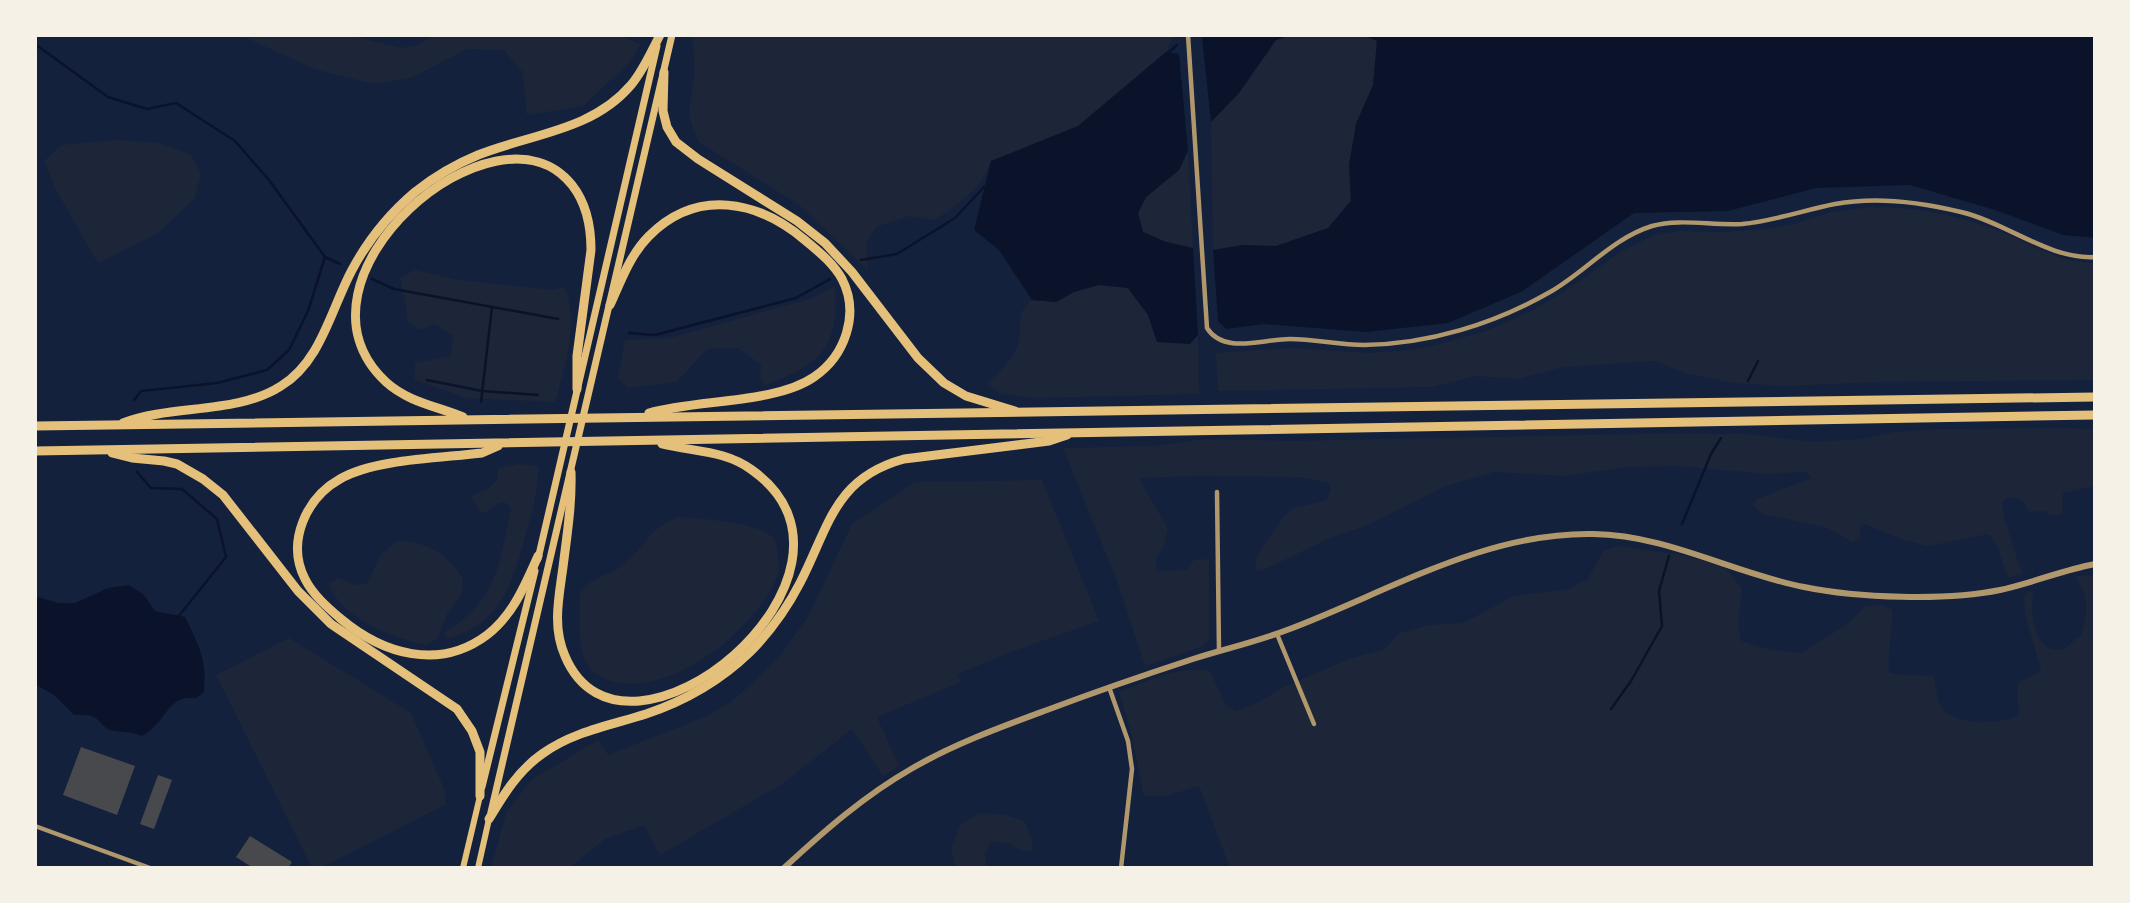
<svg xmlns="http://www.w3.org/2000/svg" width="2130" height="903" font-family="'PT Sans Narrow',sans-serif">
  <rect width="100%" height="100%" fill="#14213d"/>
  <g fill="#1d2539">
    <polygon points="240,35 348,35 400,48 417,45 435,35 620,35 640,45 629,63 583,106 527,115 523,73 504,50 467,49 411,78 374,84 314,69"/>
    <path d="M 692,35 L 1175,35 L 1166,52 L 1078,126 L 991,161 C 983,188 957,205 935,220 L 909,216 L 876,227 L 866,244 L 868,270 L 798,204 L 699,142 C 683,110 692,106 694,75 C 695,62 693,48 692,35 Z"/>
    <polygon points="1291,35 1363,35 1377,41 1373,85 1356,124 1349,165 1351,200 1328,228 1276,246 1243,245 1213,250 1211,122 1239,93 1276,40"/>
    <polygon points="117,140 160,143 191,155 201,174 195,198 158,233 98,263 56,190 44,161 61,145"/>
    <polygon points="1188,151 1193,248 1166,242 1143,232 1138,213 1146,197 1179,170"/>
    <path d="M 1872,207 C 1915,207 1959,215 1999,231 C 2031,244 2059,263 2095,263 L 2095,380 L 1881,382 L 1784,386 L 1734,383 L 1688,374 L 1655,361 L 1562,367 L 1519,379 L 1475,376 L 1432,387 L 1218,391 L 1216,353 L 1293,348 L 1369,353 L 1410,350 L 1436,345 L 1486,331 L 1533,310 L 1562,293 L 1622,251 L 1654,235 L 1679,231 L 1723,232 L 1766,229 L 1794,224 L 1831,212 Z"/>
    <path d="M 415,270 L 458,280 L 553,290 L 564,287 C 580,321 565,367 555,402 L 467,398 L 415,380 L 415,363 L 451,356 L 453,336 L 435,324 L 420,330 L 407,321 L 406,305 L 400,278 Z"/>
    <path d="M 1099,285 L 1128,288 L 1148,315 L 1157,342 L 1190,343 L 1198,335 L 1199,394 L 1036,398 L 1000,394 L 987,383 C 998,375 1011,360 1017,347 C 1025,328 1012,316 1032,300 L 1056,302 L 1074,292 Z"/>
    <path d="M 835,286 C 839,351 820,363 764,386 L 760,376 L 761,365 L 739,348 L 707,349 L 677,382 L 628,388 L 618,378 L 625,340 L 670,338 L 809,299 Z"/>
    <polygon points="2059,428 2095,429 2095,486 2063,493 2062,514 2050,516 2045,511 2029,512 2023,501 2010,497 2002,502 2004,518 2022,574 2008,578 1996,544 1988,534 1928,546 1901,539 1865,524 1860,526 1860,538 1853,542 1825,527 1763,514 1753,506 1757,499 1812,478 1806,472 1767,474 1677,466 1627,467 1565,476 1494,472 1446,486 1368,525 1330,538 1261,571 1255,569 1258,554 1284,516 1293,508 1327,500 1331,490 1328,483 1302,477 1195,476 1139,478 1168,529 1163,549 1156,557 1157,571 1187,570 1194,560 1209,559 1209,640 1204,646 1145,666 1119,586 1063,448 1152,446 1205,439 1293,441 1640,434 1745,434 1811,442 1862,439 1894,432 1939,429"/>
    <path d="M 519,464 L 538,466 C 539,488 533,508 527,529 C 514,579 503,625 446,639 L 445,632 C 497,601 500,563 511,508 L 506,503 L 500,502 L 485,513 L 480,512 L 472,499 L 474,494 L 488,489 L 497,480 L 498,468 Z"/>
    <polygon points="1042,480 1099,621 1013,651 958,674 961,682 877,717 899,766 883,776 852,729 782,784 660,855 644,825 605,839 569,868 491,868 506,813 531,780 598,740 608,755 705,717 729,703 752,684 779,657 808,617 852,524 915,482"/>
    <path d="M 676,517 C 698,518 753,522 770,535 C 776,540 777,547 778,554 C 778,560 780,569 778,575 C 757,628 675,695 615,682 C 604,679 591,673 586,662 C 577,645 580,612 580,593 L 592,581 L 616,570 L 634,555 L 654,531 Z"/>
    <path d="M 399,540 C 435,546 441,550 463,578 L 461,595 L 447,614 L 438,638 L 427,645 C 396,640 339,617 329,584 L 338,578 L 355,585 L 368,583 L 380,555 Z"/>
    <path d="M 1619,546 L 1687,556 L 1725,567 L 1742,589 L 1738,625 L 1741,641 L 1771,650 L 1801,653 L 1846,625 L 1866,606 L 1882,605 L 1892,610 C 1893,631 1887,651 1889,672 C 1904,678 1918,673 1934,677 C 1936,686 1937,703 1943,709 C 1958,726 2001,725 2019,715 C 2019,706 2016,693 2018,685 C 2020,677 2036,678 2041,670 L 2025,614 L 2024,596 L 2028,591 L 2033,592 C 2031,609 2032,641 2051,649 C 2055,650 2059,650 2063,650 L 2081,635 L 2087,610 L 2084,592 L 2076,579 L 2077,576 L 2095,575 L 2095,868 L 1230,868 L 1199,786 L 1166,796 L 1144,796 L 1131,732 L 1119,692 C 1146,681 1180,665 1210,671 L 1226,706 L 1236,711 L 1255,704 L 1284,687 L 1349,659 L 1385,649 L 1399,633 L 1429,625 L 1463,623 L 1514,596 L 1569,589 L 1588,579 L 1603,551 Z"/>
    <polygon points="289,638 411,713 445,791 445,805 320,868 312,868 216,675"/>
    <polygon points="980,813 1005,815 1024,821 1032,839 1032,852 1021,850 1008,843 990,842 985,855 987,868 956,868 951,849 960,825"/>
  </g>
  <g fill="#0b132b">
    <polygon points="1207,35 1291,35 1276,40 1239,93 1211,122 1202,38"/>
    <polygon points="1363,35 2095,35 2095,238 2063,235 1995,210 1910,185 1816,188 1728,211 1634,213 1521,292 1448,323 1366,332 1264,324 1226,329 1218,321 1213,250 1243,245 1276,246 1328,228 1351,201 1349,165 1356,124 1373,85 1377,41"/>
    <polygon points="1166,52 1179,54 1188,151 1179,170 1146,197 1138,213 1143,232 1166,242 1193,248 1198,335 1190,344 1157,342 1148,315 1128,288 1099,285 1074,292 1056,302 1032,300 999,250 974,230 991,161 1078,126"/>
    <path d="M 129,585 L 144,595 L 155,611 L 185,617 C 199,646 207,658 204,692 L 196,698 C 166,695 168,722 142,736 C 129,731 126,733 115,731 C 96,728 105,712 74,715 L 54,695 L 35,684 L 35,596 L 58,603 L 75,603 L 108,588 Z"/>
  </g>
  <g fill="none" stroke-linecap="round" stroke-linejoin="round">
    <g stroke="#0b132b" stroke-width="2.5">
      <polyline points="35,44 108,97 147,109 176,103 235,141 269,180 325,257"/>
      <polyline points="1167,54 1177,45"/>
      <polyline points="325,257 340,264"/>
      <polyline points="861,260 897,254 955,218 984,187"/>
      <polyline points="372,279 394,289 558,319"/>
      <polyline points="629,333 655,335 796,298 830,279"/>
      <polyline points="427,380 482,391 538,395"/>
      <polyline points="1748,381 1758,361"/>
      <polyline points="134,400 141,391 217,383 267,370 289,350 308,311 325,257"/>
      <polyline points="481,402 492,307"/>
      <polyline points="137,472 151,488 182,489 217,519 226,557 178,617"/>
      <polyline points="1682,524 1711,454 1721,438"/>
      <polyline points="1611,709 1631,681 1662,626 1659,591 1669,556"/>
    </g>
  </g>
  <g fill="#48494c">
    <polygon points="81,747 135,766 117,815 63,795"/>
    <polygon points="158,775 172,780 154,829 140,824"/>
    <polygon points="250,836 292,862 288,868 249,868 250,866 236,857"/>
  </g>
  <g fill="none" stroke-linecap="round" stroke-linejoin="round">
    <g stroke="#b1986c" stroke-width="4.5">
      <path d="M 1188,35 L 1207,328 C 1224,355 1263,339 1290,339 C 1315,339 1339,345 1364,345 C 1429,344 1494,324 1550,292 C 1585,272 1613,238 1652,226 C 1680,218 1713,226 1742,224 C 1774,221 1804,210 1835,204 C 1877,196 1920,202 1961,212 C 2005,222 2050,260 2095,257"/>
      <polyline points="1217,492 1219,651"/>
      <polyline points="1277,634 1314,724"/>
      <polyline points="1109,687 1128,741 1132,769 1121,868"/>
      <polyline points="35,826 150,868"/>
    </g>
    <path stroke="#b1986c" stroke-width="6" d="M 784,868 C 824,831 864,796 911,769 C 954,744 1001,727 1047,710 C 1095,692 1144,675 1193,659 C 1224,649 1256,642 1287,630 C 1386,593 1484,532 1593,534 C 1668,535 1732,573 1804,587 C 1857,598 1947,601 2000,590 C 2032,583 2063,570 2095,564"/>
    <g stroke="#e5c07b" stroke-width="6">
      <polyline points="463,868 480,796"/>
      <polyline points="478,868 489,819"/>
    </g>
    <g stroke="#e5c07b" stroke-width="7">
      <polyline points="538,559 657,46"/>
      <polyline points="482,787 535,571"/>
      <polyline points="491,812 672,35"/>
    </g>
    <g stroke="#e5c07b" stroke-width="9">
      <polyline points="664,72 663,111 667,127 676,142 698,159 797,221 825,243 852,272 918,358 944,383 966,396 1015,411"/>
      <path d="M 610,305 C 621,281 630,255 649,236 C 697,188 758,200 806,241 C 819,252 833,263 842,279 C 860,314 845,356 814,377 C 775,404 697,399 649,413"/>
      <path d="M 463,417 C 436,406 408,402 386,382 C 275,279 497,90 572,185 C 587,204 591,226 591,250 L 577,356 L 577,389"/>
      <path d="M 123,423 C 172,404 236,415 281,386 C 321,362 331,309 352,270 C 368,240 389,214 415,192 C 434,177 456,164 478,155 C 530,134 592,131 631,85 C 643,71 651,52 660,35"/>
      <polyline points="35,426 2095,397"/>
      <path d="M 498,446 L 482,453 C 442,458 374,459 340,479 C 306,498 286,542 305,579 C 313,595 327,607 341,619 C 383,654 439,671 487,635 C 513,615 525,585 538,556"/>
      <polyline points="35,451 2095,415"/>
      <polyline points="112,453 132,458 164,461 177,464 203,479 223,495 298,591 331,624 457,709 472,731 480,752 480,796"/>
      <path d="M 571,472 C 572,504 567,535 563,567 C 559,597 552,627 565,656 C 624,797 896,573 752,470 C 725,450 694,452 662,444"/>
      <path d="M 489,819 C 504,794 518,771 542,754 C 572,732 611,725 646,714 C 685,701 720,681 750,652 C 770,632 787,608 800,583 C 829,527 834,478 904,459 L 1049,441 L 1067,435"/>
    </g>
  </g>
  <rect width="2130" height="903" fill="none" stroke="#f6f1e7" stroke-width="74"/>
</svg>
